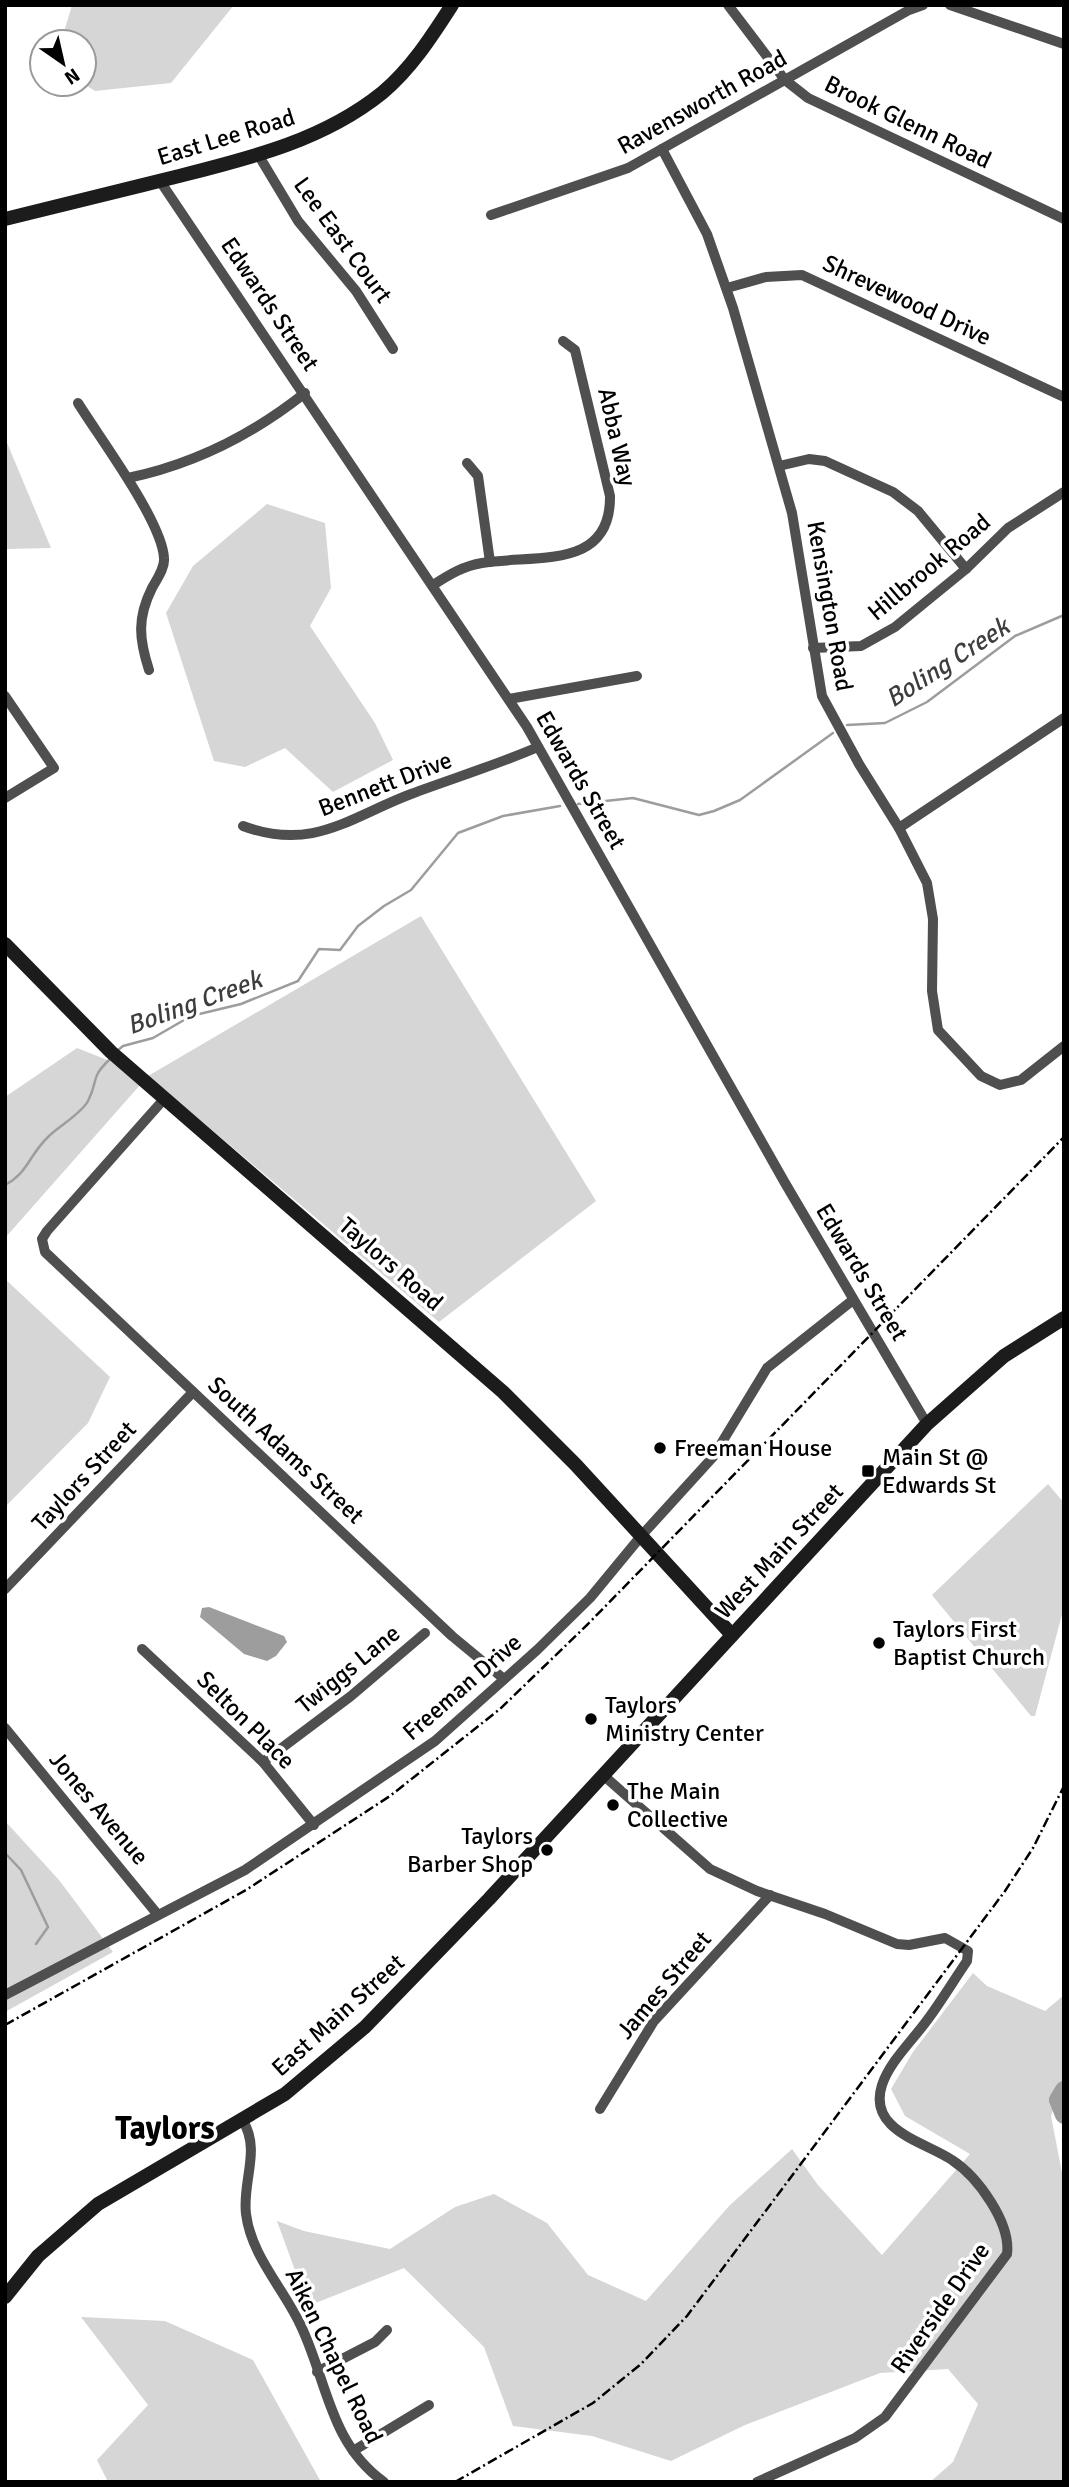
<svg xmlns="http://www.w3.org/2000/svg" width="1069" height="2487" font-family="Signika,sans-serif">
  <rect width="100%" height="100%" fill="#fff"/>
  <g fill="#d6d6d6">
    <polygon points="72,5 234,5 171,83 95,91 84,84 84,42 61,42"/>
    <polygon points="5,438 51,548 5,549"/>
    <polygon points="267,504 325,523 331,588 310,626 375,723 393,760 333,792 285,748 245,767 214,761 166,613 193,566"/>
    <polygon points="421,916 596,1201 439,1322 148,1076 5,1238 5,1097 77,1048 148,1076"/>
    <polygon points="5,1279 110,1377 88,1423 5,1507"/>
    <polygon points="1048,1484 1064,1503 1064,1607 1035,1716 1031,1716 932,1595"/>
    <polygon points="5,1821 59,1880 113,1952 5,2012"/>
    <polygon points="973,1973 987,1986 1045,2011 1064,1995 1064,2076 1051,2116 1064,2183 1064,2482 930,2482 953,2462 978,2404 948,2369 880,2373 745,2425 671,2461 592,2436 513,2426 484,2347 404,2268 308,2306 277,2221 304,2231 390,2249 455,2207 494,2194 547,2223 588,2275 646,2301 729,2206 792,2149 818,2185 882,2255 970,2154 905,2116 891,2089 913,2052"/>
    <polygon points="81,2317 165,2321 253,2360 321,2482 108,2482 97,2460 148,2405"/>
  </g>
  <polygon fill="#9d9d9d" points="209,1607 284,1636 287,1642 276,1656 267,1661 244,1654 200,1617 202,1608"/>
  <g fill="none" stroke-linecap="round" stroke-linejoin="round">
    <g stroke="#9d9d9d" stroke-width="2.5">
      <polyline points="847,725 885,723 927,702 1015,636 1064,615"/>
      <polyline points="578,804 633,798 699,815 714,811 740,800 833,733"/>
      <polyline points="117,1051 123,1046 153,1038 191,1016 241,1004 298,981 319,949 340,950 358,926 384,906 411,890 458,833 503,816 560,806"/>
      <path d="M 5,1185 C 28,1173 29,1155 48,1137 C 59,1126 81,1114 88,1101 C 99,1080 89,1079 110,1059"/>
      <polyline points="5,1853 21,1870 48,1927 36,1944"/>
    </g>
    <polyline stroke="#9d9d9d" stroke-width="18" points="1064,2090 1058,2100 1064,2115"/>
    <g stroke="#4f4f4f" stroke-width="10">
      <polyline points="728,5 785,80 808,98 1064,219"/>
      <polyline points="950,5 1064,44"/>
      <polyline points="662,149 707,234 733,308 792,513 822,696 859,764 899,828 927,883 933,919 932,991 938,1030 981,1076 1000,1085 1021,1080 1064,1046"/>
      <polyline points="259,156 298,221 356,291 393,349"/>
      <polyline points="160,181 527,727 785,1183 927,1424"/>
      <polyline points="491,215 628,168 909,10 923,5"/>
      <polyline points="727,288 766,277 802,275 1064,397"/>
      <path d="M 78,403 C 99,437 162,521 164,558 C 165,568 157,579 152,588 C 137,618 139,639 149,670"/>
      <polyline points="467,463 478,476 490,562"/>
      <polyline points="779,466 809,459 825,461 893,492 918,511 966,569"/>
      <path d="M 128,478 C 195,464 252,435 305,393"/>
      <path d="M 433,585 C 449,575 463,566 482,563 C 535,554 611,571 610,496 L 575,350 L 563,341"/>
      <polyline points="813,648 861,646 895,627 966,569 1008,528 1064,492"/>
      <polyline points="5,696 54,768 5,798"/>
      <polyline points="509,699 637,676"/>
      <path d="M 243,826 C 313,852 350,817 411,794 C 454,778 496,765 538,747"/>
      <polyline points="899,828 1064,718"/>
      <polyline points="165,1098 47,1231 42,1239 45,1252 452,1636 504,1679"/>
      <polyline points="5,1589 193,1392"/>
      <polyline points="142,1649 263,1762 314,1825"/>
      <polyline points="5,1728 158,1915"/>
      <polyline points="263,1762 351,1696 425,1633"/>
      <path d="M 603,1775 L 710,1869 L 757,1891 L 825,1914 L 897,1944 L 909,1945 L 945,1938 L 968,1951 L 967,1961 C 954,1980 942,2000 928,2019 C 913,2040 890,2061 882,2085 C 867,2131 926,2142 952,2160 C 978,2177 1011,2223 1007,2254 L 885,2417 L 855,2438 L 757,2482"/>
      <polyline points="5,1995 245,1870 435,1741 537,1650 590,1598 642,1535 713,1457 767,1368 853,1300"/>
      <polyline points="600,2109 654,2021 770,1895"/>
      <path d="M 243,2121 C 261,2150 242,2182 246,2214 C 251,2255 283,2288 300,2324 C 327,2379 329,2443 384,2482"/>
      <polyline points="317,2372 375,2342 387,2330"/>
      <polyline points="353,2451 429,2405"/>
    </g>
    <g stroke="#1c1c1c" stroke-width="14">
      <path d="M 5,219 C 61,205 116,192 171,178 C 246,159 321,142 382,93 C 411,69 432,36 452,5"/>
      <polyline points="5,944 111,1052 503,1392 576,1465 732,1635"/>
      <polyline points="5,2297 38,2256 98,2204 285,2094 365,2027 489,1899 927,1424 1004,1356 1064,1318"/>
    </g>
    <g stroke="#000" stroke-width="2.5" stroke-dasharray="10 3.5 2 3.5" stroke-linecap="butt">
      <polyline points="5,2025 246,1890 390,1796 500,1709 588,1624 1064,1137"/>
      <polyline points="455,2482 593,2403 641,2364 687,2316 1005,1891 1033,1848 1064,1786"/>
    </g>
  </g>
  <g fill="#000" stroke="#fff" stroke-width="2.5">
    <circle cx="660" cy="1448" r="7"/>
    <rect x="861" y="1464" width="14" height="14" rx="3.5"/>
    <circle cx="879" cy="1643" r="7"/>
    <circle cx="591" cy="1719" r="7"/>
    <circle cx="613" cy="1805" r="7"/>
    <circle cx="547" cy="1850" r="7"/>
  </g>
  <g text-anchor="middle" stroke-width="7" stroke-linejoin="round" paint-order="stroke">
    <g font-size="24" fill="#000" stroke="#fff">
      <text transform="translate(702 102) rotate(-29)" y="8">Ravensworth Road</text>
      <text transform="translate(908 122) rotate(26)" y="8">Brook Glenn Road</text>
      <text transform="translate(226 137) rotate(-17)" y="8">East Lee Road</text>
      <text transform="translate(343 240) rotate(54)" y="8">Lee East Court</text>
      <text transform="translate(907 300) rotate(25)" y="8">Shrevewood Drive</text>
      <text transform="translate(270 304) rotate(56)" y="8">Edwards Street</text>
      <text transform="translate(617 437) rotate(77)" y="8">Abba Way</text>
      <text transform="translate(929 567) rotate(-40)" y="8">Hillbrook Road</text>
      <text transform="translate(830 606) rotate(80)" y="8">Kensington Road</text>
      <text transform="translate(581 780) rotate(60)" y="8">Edwards Street</text>
      <text transform="translate(385 784) rotate(-21)" y="8">Bennett Drive</text>
      <text transform="translate(391 1264) rotate(41)" y="8">Taylors Road</text>
      <text transform="translate(862 1272) rotate(59)" y="8">Edwards Street</text>
      <text transform="translate(286 1450) rotate(43)" y="8">South Adams Street</text>
      <text transform="translate(84 1476) rotate(-47)" y="8">Taylors Street</text>
      <text transform="translate(779 1551) rotate(-47)" y="8">West Main Street</text>
      <text transform="translate(348 1669) rotate(-39)" y="8">Twiggs Lane</text>
      <text transform="translate(462 1687) rotate(-41)" y="8">Freeman Drive</text>
      <text transform="translate(246 1720) rotate(45)" y="8">Selton Place</text>
      <text transform="translate(99 1808) rotate(50)" y="8">Jones Avenue</text>
      <text transform="translate(664 1985) rotate(-50)" y="8">James Street</text>
      <text transform="translate(338 2015) rotate(-42)" y="8">East Main Street</text>
      <text transform="translate(940 2308) rotate(-55)" y="8">Riverside Drive</text>
      <text transform="translate(334 2356) rotate(64)" y="8">Aiken Chapel Road</text>
    </g>
    <g font-size="24" fill="#000" stroke="#fff" text-anchor="start">
      <text x="674" y="1456">Freeman House</text>
      <text x="882" y="1465">Main St @<tspan x="882" dy="28">Edwards St</tspan></text>
      <text x="893" y="1637">Taylors First<tspan x="893" dy="28">Baptist Church</tspan></text>
      <text x="605" y="1713">Taylors<tspan x="605" dy="28">Ministry Center</tspan></text>
      <text x="627" y="1799">The Main<tspan x="627" dy="28">Collective</tspan></text>
      <text x="533" y="1844" text-anchor="end">Taylors<tspan x="533" dy="28">Barber Shop</tspan></text>
    </g>
    <g font-size="26" font-style="italic" fill="#3e3e3e" stroke="#fff">
      <text transform="translate(947 662) rotate(-33)" y="9">Boling Creek</text>
      <text transform="translate(194 1002) rotate(-20)" y="9">Boling Creek</text>
    </g>
    <g font-size="32" font-weight="bold" fill="#000" stroke="#fff">
      <text x="165" y="2139">Taylors</text>
    </g>
  </g>
  <rect width="1069" height="2487" fill="none" stroke="#000000" stroke-width="14"/>
  <g transform="translate(63 63) rotate(146)"><circle r="33" fill="#ffffff" stroke="#999999" stroke-width="2"/>
  <path d="M0-5L12 26L0 18L-12 26Z" fill="#000000"/>
  <text y="-10" font-size="19" font-weight="bold" text-anchor="middle" fill="#000000">N</text>
  </g>
</svg>
